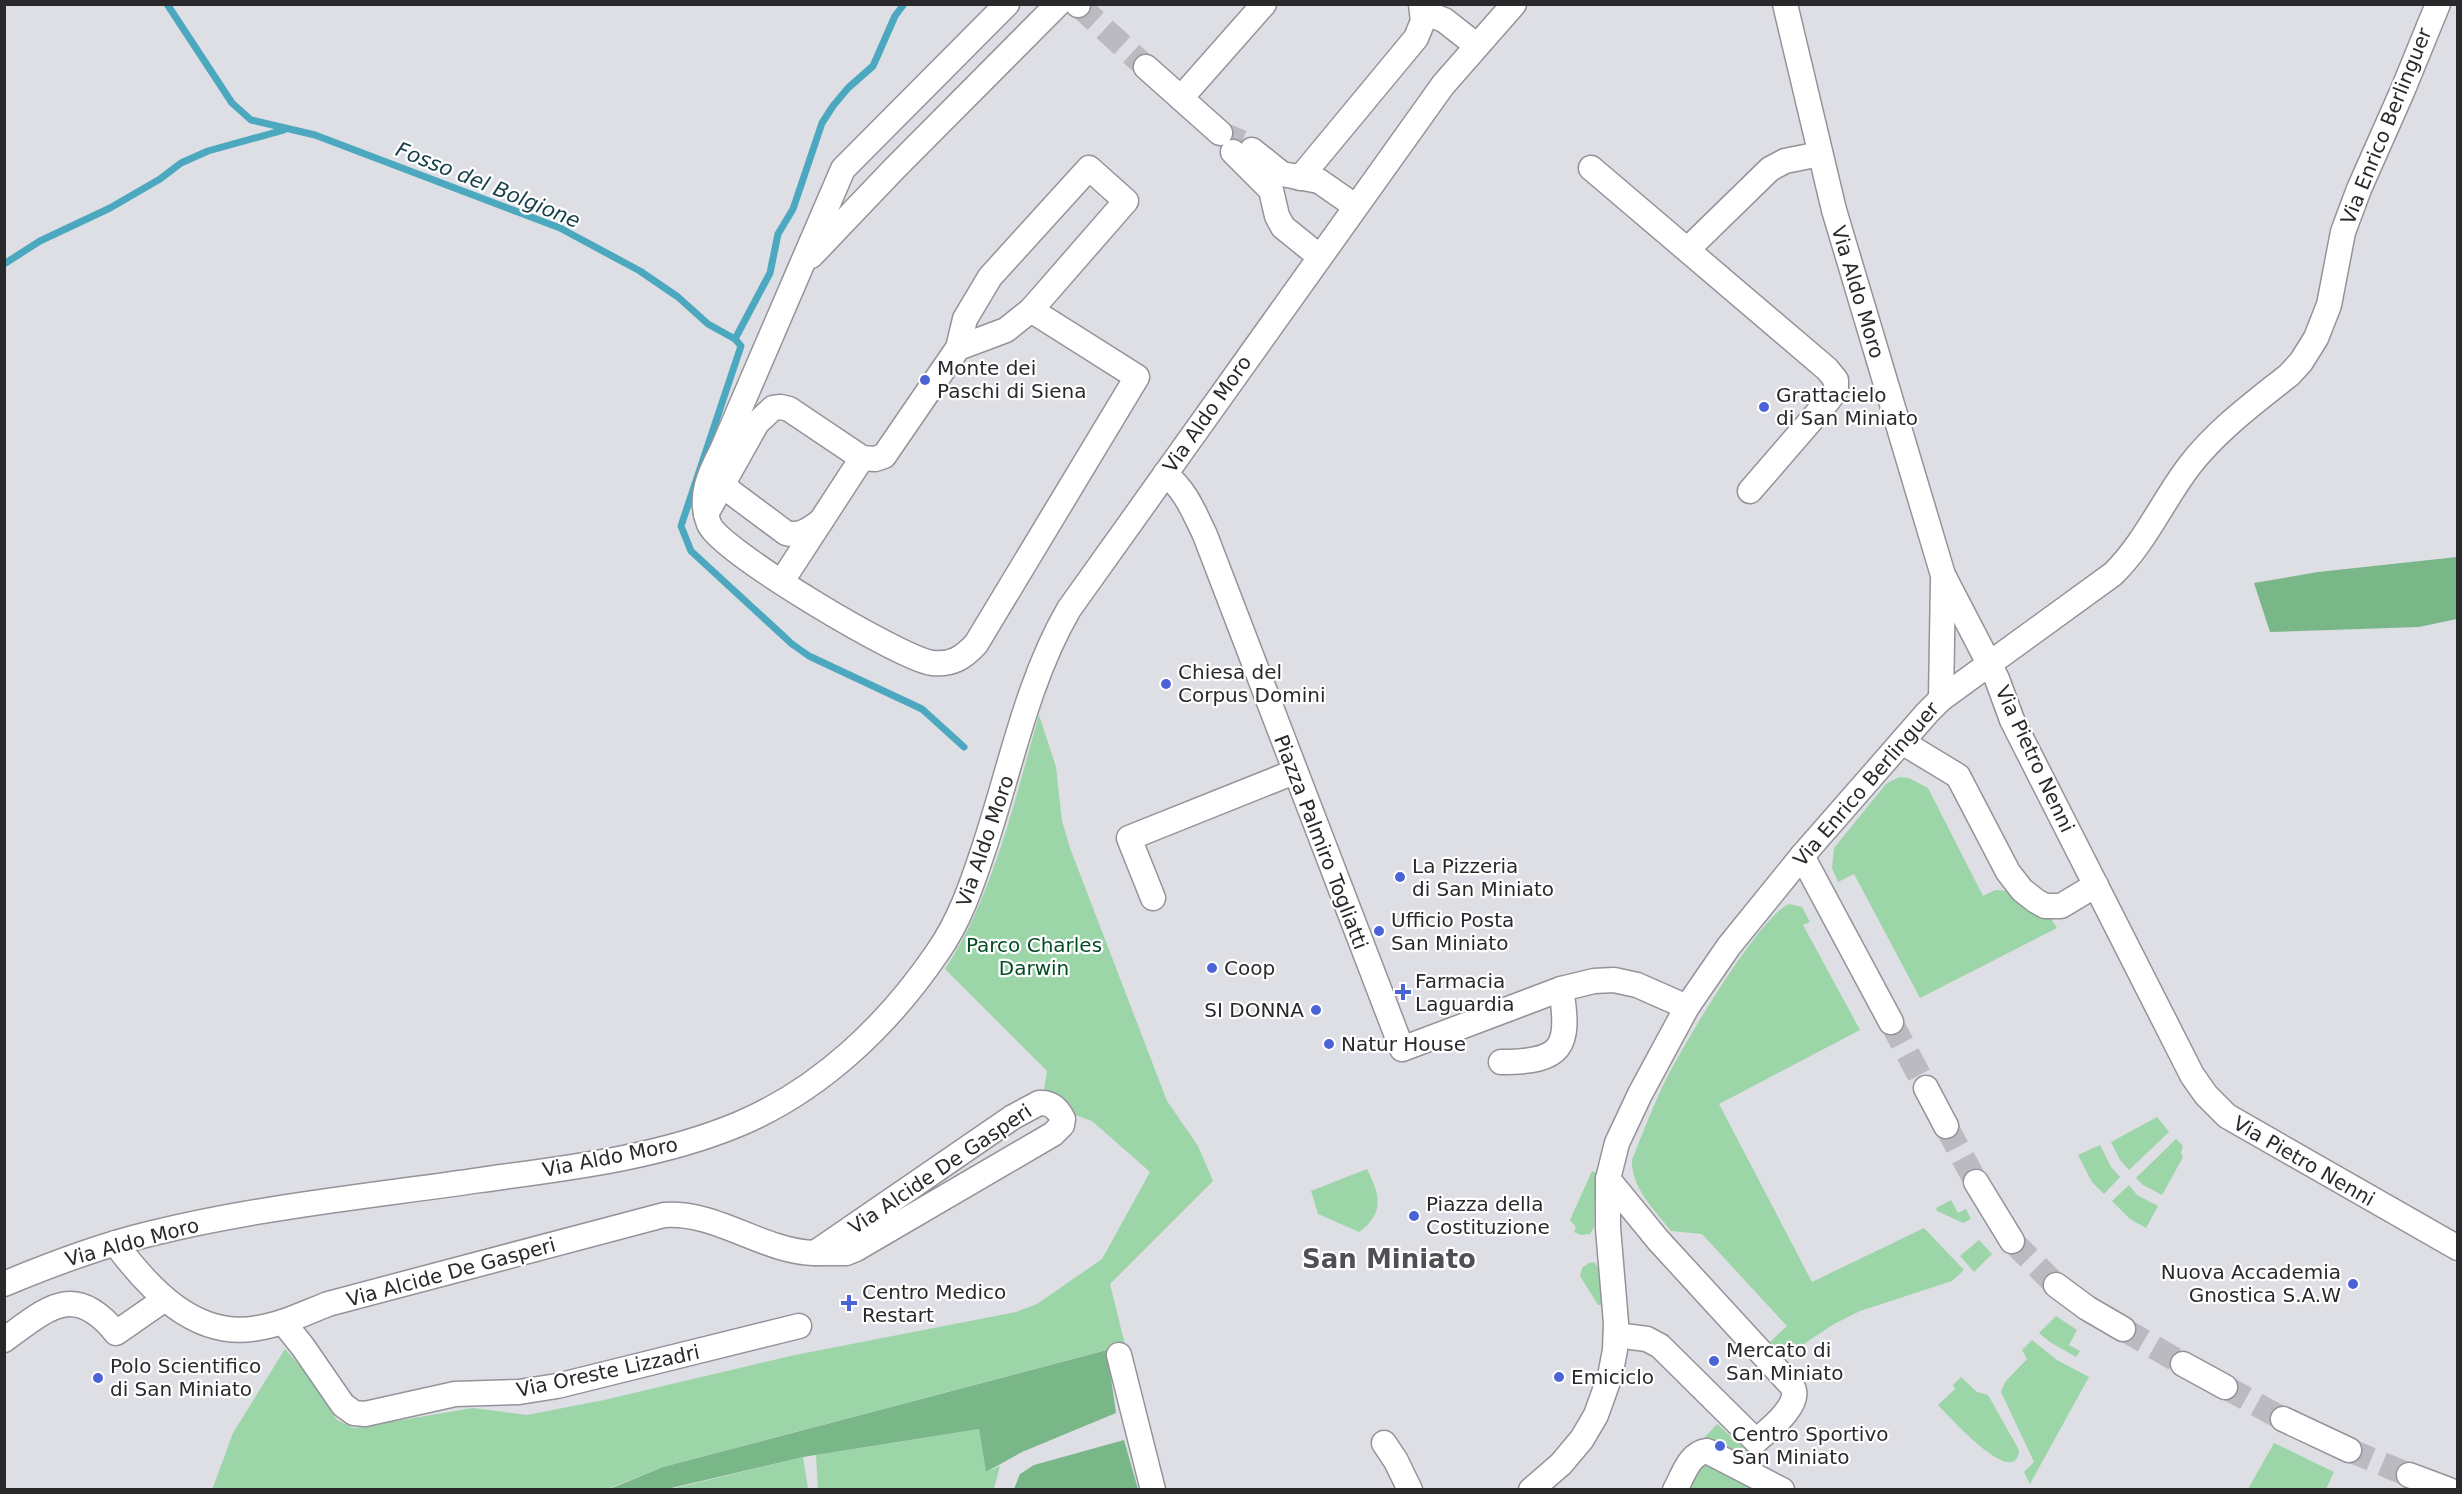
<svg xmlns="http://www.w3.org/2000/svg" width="2462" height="1494" font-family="'DejaVu Sans',sans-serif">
  <rect width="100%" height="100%" fill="#dedee5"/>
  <g fill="#9cd5a8">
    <path d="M 1039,715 L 1056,767 L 1062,821 L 1070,848 L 1167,1101 L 1198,1146 L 1213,1181 L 1110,1284 L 1125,1345 L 663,1467 L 607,1489 L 212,1490 L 233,1433 L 285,1349 L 301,1367 L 337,1420 L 354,1428 L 473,1408 L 527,1415 L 604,1400 L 795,1355 L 1016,1312 L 1037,1304 L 1102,1259 L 1150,1172 L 1092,1121 L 1072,1114 L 1044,1089 L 1047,1071 L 945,969 C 992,899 1016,796 1039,715 Z"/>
    <path d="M 1899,777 L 1909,778 L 1928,788 L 1983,896 L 1995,890 L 2010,891 C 2021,906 2031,916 2050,917 L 2057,928 L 1920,998 L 1854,874 L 1838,882 L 1832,868 L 1834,848 L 1886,784 Z"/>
    <path d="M 1789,904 L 1802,907 L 1810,922 L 1803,925 L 1860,1030 L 1719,1104 L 1812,1282 L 1924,1228 L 1964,1270 L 1952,1281 L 1860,1311 L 1834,1324 L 1787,1355 L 1781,1353 L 1770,1342 L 1787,1326 L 1702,1234 L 1671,1231 C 1655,1210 1631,1188 1632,1160 C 1641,1137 1650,1114 1660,1092 C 1676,1056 1758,917 1789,904 Z"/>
    <polygon points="2157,1117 2169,1132 2129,1170 2120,1160 2111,1142"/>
    <polygon points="2176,1139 2183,1146 2181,1153 2183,1157 2162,1195 2143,1185 2136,1178"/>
    <polygon points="2100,1145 2111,1167 2120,1177 2104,1194 2092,1182 2078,1155"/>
    <path d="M 1367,1169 C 1380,1195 1385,1213 1359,1232 L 1318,1214 L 1311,1191 Z"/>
    <polygon points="1592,1171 1596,1173 1594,1227 1590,1234 1581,1235 1574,1232 1576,1227 1570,1220"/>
    <polygon points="2129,1185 2137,1195 2158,1206 2146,1228 2130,1219 2112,1201"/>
    <polygon points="1951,1200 1958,1213 1966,1209 1971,1219 1963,1223 1937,1211 1936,1208"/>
    <polygon points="1979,1240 1992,1254 1974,1272 1960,1256"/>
    <polygon points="1594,1262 1598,1267 1602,1305 1598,1305 1580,1276 1582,1268 1589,1263"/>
    <polygon points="2056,1316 2077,1330 2069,1345 2080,1351 2076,1357 2050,1342 2039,1333"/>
    <polygon points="2032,1340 2057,1360 2089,1377 2030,1484 2024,1472 2034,1462 2001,1392 2005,1382 2027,1359 2022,1350"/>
    <path d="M 1961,1377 L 1977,1392 L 1988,1395 L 2019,1450 C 2016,1492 1946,1413 1938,1405 L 1955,1389 L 1953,1385 Z"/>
    <polygon points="1717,1424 1786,1485 1796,1489 1669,1490 1687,1457"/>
    <polygon points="979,1429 986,1472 1000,1466 994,1489 818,1489 816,1455"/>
    <polygon points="2274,1443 2334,1472 2326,1489 2248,1489"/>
    <polygon points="803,1457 808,1489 667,1490"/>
  </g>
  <g fill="#7ab788">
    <polygon points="2457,557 2457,619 2419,627 2270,632 2254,583 2318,572"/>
    <polygon points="1107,1350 1116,1413 1022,1452 986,1472 979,1429 803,1457 667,1489 607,1490 663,1467"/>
    <polygon points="1124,1440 1138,1489 1014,1489 1020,1474 1034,1465"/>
  </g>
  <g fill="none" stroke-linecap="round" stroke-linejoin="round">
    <g stroke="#4ba8bf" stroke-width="7">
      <polyline points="167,4 232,103 251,120 315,135 560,228 640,271 678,297 708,324 735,339 741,346 681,526 691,551 792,644 809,656 922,709 964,747"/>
      <polyline points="4,264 40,241 110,208 160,179 181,163 208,151 284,130"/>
      <polyline points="735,339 770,273 778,234 793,209 822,123 833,106 848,88 873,66 895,16 904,4"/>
    </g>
    <g stroke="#babac0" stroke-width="24" stroke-dasharray="24 12" stroke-linecap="butt">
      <polyline points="1078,5 1146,67"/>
      <polyline points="1220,133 1242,142"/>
      <polyline points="1891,1022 1926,1088"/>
      <polyline points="1946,1126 1976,1182"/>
      <polyline points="2012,1241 2056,1285"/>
      <polyline points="2123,1329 2183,1364"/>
      <polyline points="2225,1387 2283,1419"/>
      <polyline points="2349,1450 2409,1475"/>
    </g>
    <g stroke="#949399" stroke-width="27">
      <g id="minor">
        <path d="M 1007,4 L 843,169 L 722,450 C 710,473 698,497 709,524 C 720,551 899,658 932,663 C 952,665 963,658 976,644 L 1137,377 L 1031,310"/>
        <polyline points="1078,4 1078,5"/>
        <polyline points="1785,4 1834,210 1943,575 1997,679 2012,720 2192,1075 2206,1095 2227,1116 2458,1248"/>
        <polyline points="1423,12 1444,20 1476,45"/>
        <polyline points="1146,67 1220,133"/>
        <polyline points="1181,98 1264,4"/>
        <polyline points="1252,150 1282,174 1319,181 1355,206"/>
        <polyline points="1233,152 1271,190 1277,216 1283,227 1320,257"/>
        <polyline points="1591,168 1827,369 1836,380 1836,390 1827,402 1750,491"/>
        <polyline points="1300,178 1416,38 1423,21 1421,4"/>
        <polyline points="1688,249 1770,169 1785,161 1820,154"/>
        <polyline points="811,256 894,169 1058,4"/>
        <path d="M 721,471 L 724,484 L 731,492 L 786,533 C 800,537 810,529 821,521"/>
        <path d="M 1165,474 C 1185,489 1194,512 1205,535 L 1402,1049 L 1561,989 L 1594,981 L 1614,980 L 1637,985 L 1687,1007"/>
        <polyline points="706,514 757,423 773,408 781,407 789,409 862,458 875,459 884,456 958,348 965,319 990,277 1089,168 1126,201 1031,310 1006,330 958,348"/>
        <polyline points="782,581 862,458"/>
        <polyline points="1941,699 1943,581"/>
        <polyline points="1902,742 1958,776 2008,872 2022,890 2036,901 2045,906 2061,906 2096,885"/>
        <polyline points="1802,856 1891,1022"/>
        <polyline points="1153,898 1129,838 1294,772"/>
        <path d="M 1501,1062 C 1562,1062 1571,1048 1561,989"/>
        <polyline points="1926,1088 1946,1126"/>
        <path d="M 1039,1103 C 1051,1102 1058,1109 1063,1119 L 1062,1125 L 1053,1134 L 856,1249 L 846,1253 L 815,1253 L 1013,1117 Z"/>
        <path d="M 1608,1179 L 1658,1240 L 1791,1385 C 1805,1402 1769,1430 1756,1441 L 1660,1346 L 1647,1339 L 1616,1335"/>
        <polyline points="1976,1182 2012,1241"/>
        <path d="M 115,1243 C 149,1289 196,1340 258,1328 C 283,1324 305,1313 328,1304 L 664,1215 C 717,1211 763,1252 815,1253"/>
        <path d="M 4,1284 C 52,1264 99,1246 149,1234 C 258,1207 370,1196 480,1180 C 567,1168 658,1158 739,1124 C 820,1090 888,1025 937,953 C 959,922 971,887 983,851 C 1010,771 1026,683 1069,609 L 1443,85 L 1514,4"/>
        <polyline points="2056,1285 2087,1308 2123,1329"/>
        <polyline points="283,1322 303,1347 343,1405 354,1413 365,1414 455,1394 519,1392 557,1386 799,1326"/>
        <path d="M 4,1340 C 47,1309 74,1281 116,1333 L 165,1299"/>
        <polyline points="1119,1355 1153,1490"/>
        <polyline points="2183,1364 2225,1387"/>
        <polyline points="2283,1419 2349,1450"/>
        <polyline points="1384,1443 1396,1461 1410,1490"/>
        <polyline points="2409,1475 2449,1490"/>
        <path d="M 1531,1490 L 1561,1464 L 1582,1439 L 1596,1415 L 1610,1376 L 1615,1350 L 1616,1323 L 1608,1228 L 1608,1179 L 1617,1143 L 1640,1094 L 1687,1007 L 1729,946 L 1802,856 L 1927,713 L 1941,699 L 2113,574 C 2145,543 2163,500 2190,465 C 2217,430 2254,403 2289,375 L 2301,362 L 2316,338 L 2329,305 L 2343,232 L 2359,189 L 2402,92 L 2438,4"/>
        <path d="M 1675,1490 C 1683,1476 1689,1453 1707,1451 L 1782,1490"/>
      </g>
    </g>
    <use href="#minor" stroke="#fff" stroke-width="24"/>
  </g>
  <g fill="#4a64d8" stroke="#fff" stroke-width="2">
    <circle cx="925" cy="380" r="6"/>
    <circle cx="1764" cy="407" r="6"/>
    <circle cx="1166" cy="684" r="6"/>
    <circle cx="1400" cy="877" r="6"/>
    <circle cx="1379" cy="931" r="6"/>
    <circle cx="1212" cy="968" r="6"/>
    <path d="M1400 983h6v6h6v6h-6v6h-6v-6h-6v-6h6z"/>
    <circle cx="1316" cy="1010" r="6"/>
    <circle cx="1329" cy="1044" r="6"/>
    <circle cx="1414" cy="1216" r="6"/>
    <circle cx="2353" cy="1284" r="6"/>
    <path d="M846 1294h6v6h6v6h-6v6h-6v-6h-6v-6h6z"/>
    <circle cx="1714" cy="1361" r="6"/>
    <circle cx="1559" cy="1377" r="6"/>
    <circle cx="98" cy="1378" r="6"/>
    <circle cx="1720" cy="1446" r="6"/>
  </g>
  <g text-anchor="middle" stroke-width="4.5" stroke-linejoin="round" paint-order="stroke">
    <g font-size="20" fill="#29292b" stroke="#fff">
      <text transform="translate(2386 126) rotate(-68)" y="7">Via Enrico Berlinguer</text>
      <text transform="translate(1858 292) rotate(73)" y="7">Via Aldo Moro</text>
      <text transform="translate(1207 414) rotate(-55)" y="7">Via Aldo Moro</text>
      <text transform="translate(2035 759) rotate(65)" y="7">Via Pietro Nenni</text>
      <text transform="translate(1866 784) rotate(-49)" y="7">Via Enrico Berlinguer</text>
      <text transform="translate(985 841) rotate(-71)" y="7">Via Aldo Moro</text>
      <text transform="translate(1321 842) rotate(69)" y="7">Piazza Palmiro Togliatti</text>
      <text transform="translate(610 1157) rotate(-11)" y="7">Via Aldo Moro</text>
      <text transform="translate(2304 1161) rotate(30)" y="7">Via Pietro Nenni</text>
      <text transform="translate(940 1169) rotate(-34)" y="7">Via Alcide De Gasperi</text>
      <text transform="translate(132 1242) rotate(-15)" y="7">Via Aldo Moro</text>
      <text transform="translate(451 1272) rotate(-15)" y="7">Via Alcide De Gasperi</text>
      <text transform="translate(608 1371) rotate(-12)" y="7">Via Oreste Lizzadri</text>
    </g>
    <g font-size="20" fill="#29292b" stroke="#fff" text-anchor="start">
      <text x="937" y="375">Monte dei<tspan x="937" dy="23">Paschi di Siena</tspan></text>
      <text x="1776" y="402">Grattacielo<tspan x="1776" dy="23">di San Miniato</tspan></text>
      <text x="1178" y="679">Chiesa del<tspan x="1178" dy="23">Corpus Domini</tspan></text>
      <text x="1412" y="873">La Pizzeria<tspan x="1412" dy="23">di San Miniato</tspan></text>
      <text x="1391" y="927">Ufficio Posta<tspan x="1391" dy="23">San Miniato</tspan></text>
      <text x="1224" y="975">Coop</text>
      <text x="1415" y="988">Farmacia<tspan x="1415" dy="23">Laguardia</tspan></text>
      <text x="1304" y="1017" text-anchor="end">SI DONNA</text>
      <text x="1341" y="1051">Natur House</text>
      <text x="1426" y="1211">Piazza della<tspan x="1426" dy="23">Costituzione</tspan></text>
      <text x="2341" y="1279" text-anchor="end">Nuova Accademia<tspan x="2341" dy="23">Gnostica S.A.W</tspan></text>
      <text x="862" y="1299">Centro Medico<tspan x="862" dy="23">Restart</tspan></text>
      <text x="1726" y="1357">Mercato di<tspan x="1726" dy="23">San Miniato</tspan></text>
      <text x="110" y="1373">Polo Scientifico<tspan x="110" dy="23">di San Miniato</tspan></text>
      <text x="1571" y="1384">Emiciclo</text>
      <text x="1732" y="1441">Centro Sportivo<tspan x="1732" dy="23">San Miniato</tspan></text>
    </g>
    <g font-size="20" fill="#034d22" stroke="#fff">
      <text x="1034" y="952">Parco Charles<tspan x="1034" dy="23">Darwin</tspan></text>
    </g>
    <g font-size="21" font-style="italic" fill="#143e49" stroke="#fff">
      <text transform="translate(488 185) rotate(22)" y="7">Fosso del Bolgione</text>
    </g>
    <g font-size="26" font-weight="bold" fill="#4f4f54" stroke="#fff">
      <text x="1389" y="1268">San Miniato</text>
    </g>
  </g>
  <rect width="2462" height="1494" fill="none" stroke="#29292b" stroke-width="12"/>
</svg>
